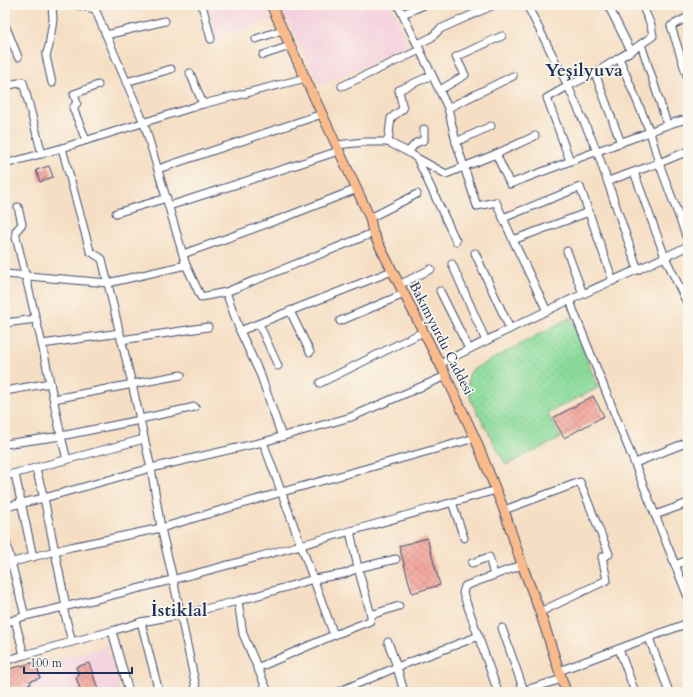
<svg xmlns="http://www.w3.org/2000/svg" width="693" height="697" font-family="Cardo,serif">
  <defs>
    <pattern id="park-dots" width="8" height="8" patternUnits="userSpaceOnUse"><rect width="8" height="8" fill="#8adb9b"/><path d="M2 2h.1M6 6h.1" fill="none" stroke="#76bc88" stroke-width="1.8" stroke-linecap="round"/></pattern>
    <pattern id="building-cross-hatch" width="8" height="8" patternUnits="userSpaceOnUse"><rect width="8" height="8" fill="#f29a91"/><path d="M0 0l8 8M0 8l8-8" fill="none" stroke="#c37e7a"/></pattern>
  </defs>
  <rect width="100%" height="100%" fill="#fbf7ec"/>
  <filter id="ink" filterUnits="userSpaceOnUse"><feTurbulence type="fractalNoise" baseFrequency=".025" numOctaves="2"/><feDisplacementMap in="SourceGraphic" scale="8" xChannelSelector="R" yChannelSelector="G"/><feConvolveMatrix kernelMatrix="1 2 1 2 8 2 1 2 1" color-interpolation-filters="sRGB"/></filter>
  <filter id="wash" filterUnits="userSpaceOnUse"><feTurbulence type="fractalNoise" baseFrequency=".012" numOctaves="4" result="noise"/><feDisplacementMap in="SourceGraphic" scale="16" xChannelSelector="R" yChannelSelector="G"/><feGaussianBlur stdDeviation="0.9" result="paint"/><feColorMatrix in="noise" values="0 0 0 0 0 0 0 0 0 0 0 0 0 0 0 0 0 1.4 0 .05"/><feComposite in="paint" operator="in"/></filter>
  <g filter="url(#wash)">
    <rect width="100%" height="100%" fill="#f5dec3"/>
    <g fill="#f4cfdd">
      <polygon points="208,5 264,5 272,20 216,38"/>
      <polygon points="280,5 391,5 408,46 320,85"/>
      <polygon points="107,646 120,692 5,692 5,674"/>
    </g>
    <polygon fill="url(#park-dots)" stroke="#52857c" points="571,317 598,388 547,413 561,438 506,465 471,401 468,389 468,377 472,370"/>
    <g id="blocks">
      <g fill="url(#building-cross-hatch)">
        <polygon points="49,166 53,177 40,182 36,170"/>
        <polygon points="593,396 604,416 564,438 553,418"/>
        <polygon points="427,538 440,585 412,593 399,546"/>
        <polygon points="36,662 40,678 30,681 31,684 5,691 5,670"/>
        <polygon points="89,663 99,692 81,692 76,677 79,676 76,667"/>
      </g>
    </g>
  </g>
  <g filter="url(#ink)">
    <use href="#blocks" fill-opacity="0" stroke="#3c496d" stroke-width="1"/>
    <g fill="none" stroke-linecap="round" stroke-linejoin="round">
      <g stroke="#3c496d" stroke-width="9">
        <g id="minor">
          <polyline points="52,5 53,20 49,46 46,56 52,83"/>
          <polyline points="78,5 95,9 144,123 186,265 201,297 226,292 373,233"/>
          <polyline points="202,5 211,39"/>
          <polyline points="398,5 448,108 456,142 477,206 496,202 513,240 547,311"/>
          <polyline points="527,5 568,86 597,151 638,270"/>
          <polyline points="608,5 631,51"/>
          <polyline points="403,14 424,5"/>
          <polyline points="688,17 671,26 688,79"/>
          <polyline points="5,25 18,57"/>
          <polyline points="106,35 165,21"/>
          <polyline points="256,39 282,30"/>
          <polyline points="418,44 432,37 440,29 494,5"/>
          <polyline points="641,44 667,124"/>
          <polyline points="263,55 290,46"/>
          <polyline points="619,58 650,132 659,163 688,241"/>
          <polyline points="190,73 203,104"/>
          <polyline points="595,73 621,143"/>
          <polyline points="126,82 171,69"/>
          <polyline points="5,86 23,82 42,154"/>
          <polyline points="342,86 420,50"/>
          <polyline points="440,90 465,75 456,57 502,36"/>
          <polyline points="448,108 513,76"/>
          <polyline points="86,140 73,108 77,103 74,94 98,85"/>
          <polyline points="388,142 391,118 403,109 399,90 432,75"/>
          <polyline points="456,142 491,126"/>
          <polyline points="336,145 365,142 388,142 408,152 417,158 446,174 496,154 535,136"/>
          <polyline points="62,148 90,251 102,259 132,384 151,468 161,528 173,579 197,692"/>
          <polyline points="408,152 416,143 424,140 424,129"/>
          <path d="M 496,154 L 510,184 C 552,168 594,152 636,137 C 653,131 670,122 688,119"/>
          <polyline points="417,158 456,241"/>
          <polyline points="570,161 547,98 568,86 595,73 619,58 631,51 653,36 651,25 642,5"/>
          <polyline points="5,164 62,148 203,104 306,78"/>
          <polyline points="158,169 322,114"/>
          <polyline points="634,172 665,257 688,305"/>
          <polyline points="608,181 659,163 686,152 688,158"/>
          <polyline points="169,206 339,151"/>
          <polyline points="18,207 22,224 16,231 16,237 42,344 61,436 67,460"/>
          <polyline points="116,213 167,198"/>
          <polyline points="370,218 417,194"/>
          <polyline points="503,218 580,187 613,281"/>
          <polyline points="513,240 589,212"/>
          <polyline points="567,251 583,294"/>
          <polyline points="475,253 510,329"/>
          <polyline points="183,254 283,218 357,189"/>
          <polyline points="452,264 486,341"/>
          <polyline points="5,274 108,283 186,265"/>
          <polyline points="399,285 431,269"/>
          <polyline points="440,291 469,349"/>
          <polyline points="226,292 240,331 261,376 282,437"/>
          <polyline points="570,300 574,312 688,597"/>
          <polyline points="290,311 310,352"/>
          <polyline points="340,321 404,294"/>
          <polyline points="5,323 36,319"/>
          <polyline points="259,324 278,366"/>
          <polyline points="240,331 290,311 392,271"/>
          <polyline points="121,340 208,327"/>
          <polyline points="42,344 120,333"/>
          <path d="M 440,364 C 487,340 534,316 583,294 C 618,278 653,263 688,246"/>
          <polyline points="320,383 423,332"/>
          <polyline points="5,391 50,383"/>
          <polyline points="54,399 181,375"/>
          <polyline points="140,419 195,407"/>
          <polyline points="263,442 334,635"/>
          <polyline points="5,444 61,436 140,420"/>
          <polyline points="635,463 688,442"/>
          <polyline points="36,469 44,498 66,606"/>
          <polyline points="15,474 33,557"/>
          <polyline points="5,476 144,439"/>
          <polyline points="452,502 464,538"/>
          <polyline points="5,507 44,498 151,468 263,442 351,417 446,376"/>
          <polyline points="504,510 580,482 609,554 602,557 607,580 540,612"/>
          <polyline points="655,515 688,503"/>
          <polyline points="6,542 25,616"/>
          <polyline points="472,563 489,557 494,575"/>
          <polyline points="5,564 71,547 161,528 282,492 475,438"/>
          <polyline points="675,565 688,560"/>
          <polyline points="238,601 243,634 268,692"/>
          <polyline points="63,607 72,642"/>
          <polyline points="371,615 399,606"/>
          <polyline points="15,620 24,655"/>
          <polyline points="141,622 159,692"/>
          <path d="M 5,623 L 25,616 C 183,580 340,534 496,490"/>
          <polyline points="502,628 524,691"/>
          <polyline points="112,631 129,692"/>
          <polyline points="649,638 669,692"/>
          <polyline points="388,642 397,667 404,692"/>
          <polyline points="619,649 635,692"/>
          <polyline points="5,661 24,655 112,631 141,622 180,615 238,601 314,579 344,574 358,568 396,559"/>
          <polyline points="257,668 334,635 370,621 371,618 371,615 358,568 350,531"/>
          <polyline points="559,671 688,623"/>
          <polyline points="338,692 397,667 479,636"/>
          <polyline points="498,692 463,593 465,586 522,565"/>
          <polyline points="519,692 562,679"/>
        </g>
      </g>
      <g stroke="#3c496d" stroke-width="11">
        <polyline id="major" points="271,5 322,114 370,218 373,233 446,376 475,438 504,510 522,565 540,612 566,692"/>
      </g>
      <use href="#minor" stroke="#fff" stroke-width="7"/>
      <use href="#major" stroke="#fabb8c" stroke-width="9"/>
    </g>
  </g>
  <g text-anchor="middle" stroke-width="3.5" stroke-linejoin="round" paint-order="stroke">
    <g font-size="14" fill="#1b2f5e" stroke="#fbf7ec">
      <text transform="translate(442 338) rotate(63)" y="5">Bakımyurdu Caddesi</text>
    </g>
    <g font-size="18" font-weight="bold" fill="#1b2f5e" stroke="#fbf7ec">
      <text x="584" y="76">Yeşilyuva</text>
      <text x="179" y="616">İstiklal</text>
    </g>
  </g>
  <rect width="693" height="697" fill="none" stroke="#fbf7ec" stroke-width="20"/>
  <path d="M24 667v6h108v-6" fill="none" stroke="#1b2f5e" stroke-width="2"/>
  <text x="30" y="667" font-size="12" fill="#1b2f5e" stroke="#fbf7ec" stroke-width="3" paint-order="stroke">100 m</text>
</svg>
